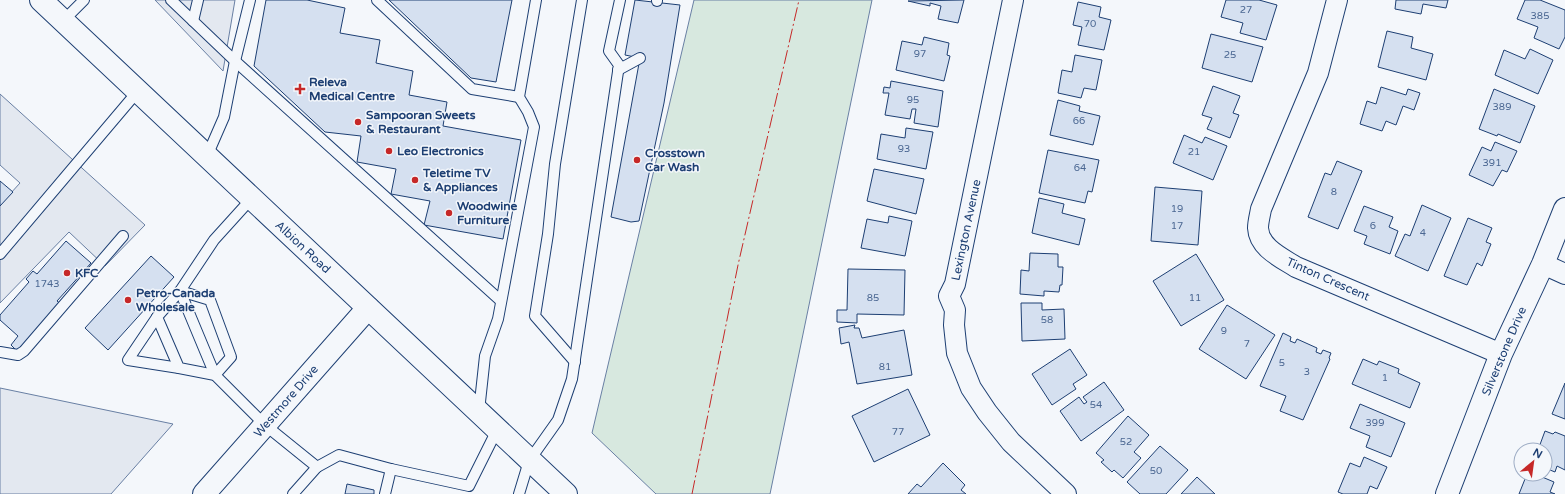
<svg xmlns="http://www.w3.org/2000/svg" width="1565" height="494" font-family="'Varela Round',sans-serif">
  <rect width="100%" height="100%" fill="#f4f7fb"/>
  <polygon fill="#d7e8df" stroke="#687fa3" points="694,0 872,0 770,494 656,494 592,433"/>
  <g fill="#e3e8f0" stroke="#687fa3">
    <polygon points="155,0 235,0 223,71"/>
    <polygon points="0,94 145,225 105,266 69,232 0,303 0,205 20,183 0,165"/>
    <polygon points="0,388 173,424 111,494 0,494"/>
  </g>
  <g fill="#d5e0f0" stroke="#1d3f73">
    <polygon points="266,0 307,0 345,8 340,33 380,40 376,63 413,71 409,95 447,102 443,126 521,140 503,239 424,225 430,201 391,194 396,169 357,162 361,136 325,132 254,66"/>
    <polygon points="389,0 512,0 496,82 471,78"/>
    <polygon points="635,0 680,5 664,103 639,221 631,222 611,217 640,58 625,55"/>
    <polygon points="964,0 958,23 938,19 941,6 930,3 930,6 908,1"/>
    <polygon points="1226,0 1259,0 1277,5 1266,40 1240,33 1243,23 1221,17"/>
    <polygon points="1396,0 1448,0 1446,8 1423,4 1421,14 1395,9"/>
    <polygon points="1525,0 1540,0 1565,10 1565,37 1559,49 1534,38 1538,27 1517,19"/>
    <polygon points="1078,2 1101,7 1099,17 1111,20 1104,50 1078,45 1082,27 1073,25"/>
    <polygon points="1387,31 1413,37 1411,48 1433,54 1426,80 1378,67"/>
    <polygon points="1211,34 1263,47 1252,82 1202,68"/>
    <polygon points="924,37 949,43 947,55 950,56 944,81 896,70 902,41 922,45"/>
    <polygon points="1530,49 1553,60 1538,94 1495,75 1504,50 1525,59"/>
    <polygon points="1075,55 1102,60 1096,90 1084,88 1081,98 1058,93 1062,70 1072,72"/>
    <polygon points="891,81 943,91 938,127 914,123 916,109 912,109 910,119 885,115 889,93 883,93 884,87 890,88"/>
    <polygon points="1213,86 1240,96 1233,113 1239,115 1230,138 1207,129 1212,118 1202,115"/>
    <polygon points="1381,87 1406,95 1408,89 1420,93 1414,110 1403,106 1396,125 1386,121 1382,131 1360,124 1367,101 1376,104"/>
    <polygon points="1494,89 1535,106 1520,143 1498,134 1497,136 1479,129"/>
    <polygon points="1058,100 1080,106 1079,111 1100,116 1093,145 1050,135"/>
    <polygon points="906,128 933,132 926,169 877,159 881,134 905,138"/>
    <polygon points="1184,135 1202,143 1205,137 1227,146 1213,180 1173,163"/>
    <polygon points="1495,142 1517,151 1507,172 1502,170 1493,186 1469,175 1482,147 1491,151"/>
    <polygon points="1048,150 1099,160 1092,192 1088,191 1085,203 1039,193"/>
    <polygon points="1337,161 1362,171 1338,229 1308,217 1325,173 1331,175"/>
    <polygon points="874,169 924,179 916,214 867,201"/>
    <polygon points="0,181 13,192 0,206"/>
    <polygon points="1155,187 1202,191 1198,245 1151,241"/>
    <polygon points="1039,198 1064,204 1062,213 1085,219 1079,245 1032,233"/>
    <polygon points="1422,205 1451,218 1428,271 1395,256 1405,234 1410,236"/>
    <polygon points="1364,206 1393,217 1389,227 1398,231 1390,254 1364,244 1367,236 1354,231"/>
    <polygon points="889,216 912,221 905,256 861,248 867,219 888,223"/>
    <polygon points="1468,218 1492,228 1486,242 1491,244 1482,266 1477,263 1467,285 1444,276"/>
    <polygon points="66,241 91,263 57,301 61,304 26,343 25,342 17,351 11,345 18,336 0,320 0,315 29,282 26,279 33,271 37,274"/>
    <polygon points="1030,253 1058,254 1058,267 1063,267 1062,285 1060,285 1059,292 1044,291 1044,296 1020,294 1021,270 1029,271"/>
    <polygon points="1196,254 1224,300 1181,326 1153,281"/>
    <polygon points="151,256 174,277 108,350 85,328"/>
    <polygon points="848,269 905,270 904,315 857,314 857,323 837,322 837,310 847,310"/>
    <polygon points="1021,303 1042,303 1042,310 1064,309 1065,339 1022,341"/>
    <polygon points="1227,305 1275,335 1246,379 1199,349"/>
    <polygon points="855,325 854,328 859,328 862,338 904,330 912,375 857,384 849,342 841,344 839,328"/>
    <polygon points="1283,333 1291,337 1290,341 1295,343 1297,339 1317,348 1316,352 1321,354 1323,350 1331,353 1329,358 1330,359 1303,420 1280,411 1286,396 1260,386"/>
    <polygon points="1070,349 1087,375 1073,384 1076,389 1052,405 1032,374"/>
    <polygon points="1363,359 1377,365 1379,361 1399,369 1398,373 1420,383 1410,408 1352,384"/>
    <polygon points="1104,382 1124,410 1081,441 1060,411 1079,397 1084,404 1087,402 1083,397"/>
    <polygon points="1565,383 1565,419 1552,414"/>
    <polygon points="908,389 930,435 874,462 852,416"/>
    <polygon points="1360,404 1405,423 1391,457 1366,447 1370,436 1350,428"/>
    <polygon points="1128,416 1149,435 1134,452 1141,458 1123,478 1114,470 1112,472 1101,462 1104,460 1096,453"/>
    <polygon points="1545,431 1553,434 1555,432 1565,436 1565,470 1557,466 1555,472 1545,468 1545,450 1538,450"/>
    <polygon points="1160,446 1188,470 1166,494 1140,494 1127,482"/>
    <polygon points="1364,457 1387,467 1377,489 1370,486 1367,494 1343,494 1338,492 1350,463 1360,467"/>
    <polygon points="943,463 965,485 961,490 966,494 908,494 917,484 921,487"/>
    <polygon points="1527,474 1535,474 1554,482 1550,492 1555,494 1519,494"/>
    <polygon points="1197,477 1215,494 1181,494"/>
    <polygon points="347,484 374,490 374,494 345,494"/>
  </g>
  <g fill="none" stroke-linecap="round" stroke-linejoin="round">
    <g stroke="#1d3f73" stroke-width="12">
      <g id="lane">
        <polyline points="171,0 235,61 501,301"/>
        <polyline points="377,0 472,89 519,97"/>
        <polyline points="657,1 657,0"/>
        <polyline points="63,21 84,0"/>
        <polyline points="193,21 198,0"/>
        <polyline points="618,70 640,58"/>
        <polyline points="207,156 224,117 235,61 250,0"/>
        <polyline points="252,198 214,240 180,291 157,317 179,368 215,375 265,425 317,467 293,494"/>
        <polyline points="0,254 138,91"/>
        <polygon points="180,291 210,300 231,357 215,375"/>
        <polyline points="157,317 128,360 179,368"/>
        <polyline points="0,352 18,355 24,351 123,236"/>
        <polyline points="575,362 535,316 548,234 555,164 582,0"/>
        <polyline points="479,411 485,356 498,319 534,127 528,112 519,97 536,0"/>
        <polyline points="317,467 339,455 391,469 385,494"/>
        <polyline points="391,469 469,486 497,430"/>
        <polyline points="519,494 529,461 558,420 572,379 619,65 609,51 620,0"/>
      </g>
    </g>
    <g stroke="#1d3f73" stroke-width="22">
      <g id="street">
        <polyline points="1013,0 955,284 949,296 955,310 954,325 957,353 971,388 987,412 1011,442 1066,494"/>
        <path d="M 1337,0 L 1318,73 L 1261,209 C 1260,215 1258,222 1258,228 C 1259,248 1282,258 1296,267 L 1501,354"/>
        <polyline points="1543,264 1565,274"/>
      </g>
    </g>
    <g stroke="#1d3f73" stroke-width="24">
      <g id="secondary">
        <polyline points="41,0 566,494"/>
        <polyline points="204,494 368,308"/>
        <polyline points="1447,494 1501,354 1543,264 1565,209"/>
      </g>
    </g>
    <use href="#lane" stroke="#f4f7fb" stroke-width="10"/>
    <use href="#street" stroke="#f4f7fb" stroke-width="20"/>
    <use href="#secondary" stroke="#f4f7fb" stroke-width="22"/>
    <polyline stroke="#c62828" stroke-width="1" stroke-dasharray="14 3 2 3" stroke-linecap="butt" points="692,494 738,265 799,0"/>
  </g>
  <g fill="#c62828" stroke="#f4f7fb" stroke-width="1.5">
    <path d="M298 83h4v4h4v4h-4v4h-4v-4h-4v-4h4z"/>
    <circle cx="358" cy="122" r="4"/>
    <circle cx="389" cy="151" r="4"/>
    <circle cx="637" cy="160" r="4"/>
    <circle cx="415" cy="180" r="4"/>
    <circle cx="449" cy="213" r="4"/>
    <circle cx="67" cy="273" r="4"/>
    <circle cx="128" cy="300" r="4"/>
  </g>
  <g text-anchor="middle" stroke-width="3" stroke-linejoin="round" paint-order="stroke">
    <g font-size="10" fill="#4b6792">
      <text x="1246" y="13">27</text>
      <text x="1540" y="19">385</text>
      <text x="1090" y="27">70</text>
      <text x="920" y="57">97</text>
      <text x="1230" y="58">25</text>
      <text x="913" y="103">95</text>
      <text x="1502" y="110">389</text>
      <text x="1079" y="124">66</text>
      <text x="904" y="152">93</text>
      <text x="1194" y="155">21</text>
      <text x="1492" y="166">391</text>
      <text x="1080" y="171">64</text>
      <text x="1334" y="195">8</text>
      <text x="1177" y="212">19</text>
      <text x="1177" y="229">17</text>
      <text x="1373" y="229">6</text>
      <text x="1423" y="236">4</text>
      <text x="47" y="287">1743</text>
      <text x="873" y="301">85</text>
      <text x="1195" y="301">11</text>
      <text x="1047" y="323">58</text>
      <text x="1224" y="334">9</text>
      <text x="1247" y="347">7</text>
      <text x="1282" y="366">5</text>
      <text x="885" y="370">81</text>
      <text x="1307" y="375">3</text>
      <text x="1385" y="381">1</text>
      <text x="1096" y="408">54</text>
      <text x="1375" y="426">399</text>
      <text x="898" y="435">77</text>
      <text x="1126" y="445">52</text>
      <text x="1156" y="474">50</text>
    </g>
    <g font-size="12" font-weight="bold" fill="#1d3f73" stroke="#f4f7fb" text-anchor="start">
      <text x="309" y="86">Releva<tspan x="309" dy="14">Medical Centre</tspan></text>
      <text x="366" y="119">Sampooran Sweets<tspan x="366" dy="14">&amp; Restaurant</tspan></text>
      <text x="397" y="155">Leo Electronics</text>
      <text x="645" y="157">Crosstown<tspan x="645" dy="14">Car Wash</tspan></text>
      <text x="423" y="177">Teletime TV<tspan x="423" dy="14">&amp; Appliances</tspan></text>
      <text x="457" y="210">Woodwine<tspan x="457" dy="14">Furniture</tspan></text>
      <text x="75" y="277">KFC</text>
      <text x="136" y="297">Petro-Canada<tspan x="136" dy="14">Wholesale</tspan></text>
    </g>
    <g font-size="12" fill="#1d3f73" stroke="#f4f7fb">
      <text transform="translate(966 230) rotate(-78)" y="4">Lexington Avenue</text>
      <text transform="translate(303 247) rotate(43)" y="4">Albion Road</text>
      <text transform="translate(1328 279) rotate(24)" y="4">Tinton Crescent</text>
      <text transform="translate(1504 351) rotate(-67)" y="4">Silverstone Drive</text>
      <text transform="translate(286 401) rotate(-49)" y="4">Westmore Drive</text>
    </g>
  </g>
  <g transform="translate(1533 462) rotate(29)"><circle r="19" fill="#f4f7fb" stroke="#9eadc5"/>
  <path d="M0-3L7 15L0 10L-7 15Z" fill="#c62828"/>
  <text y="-6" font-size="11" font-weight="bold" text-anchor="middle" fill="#1d3f73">N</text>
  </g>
</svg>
